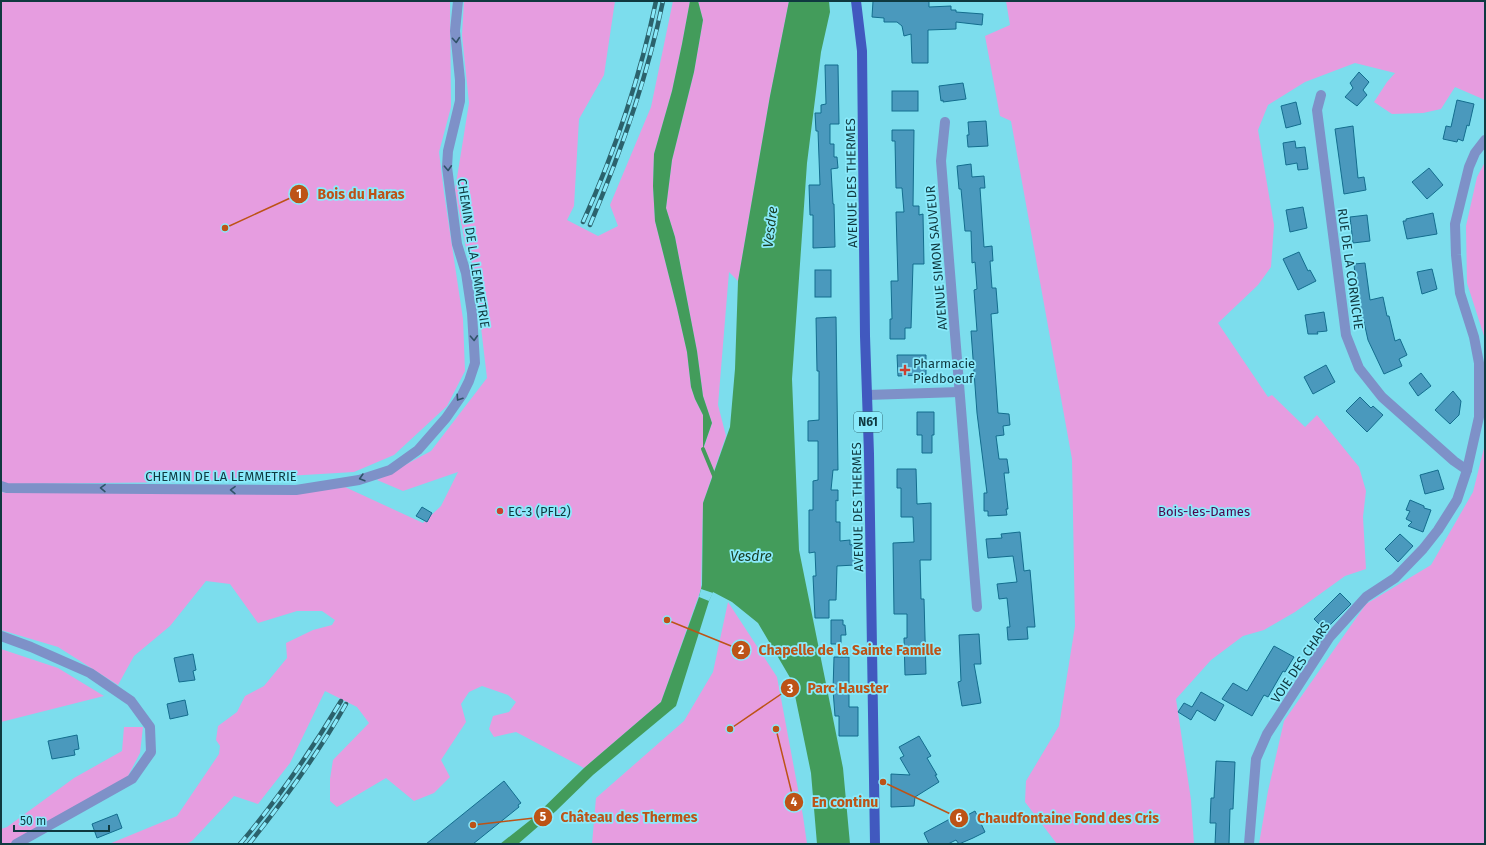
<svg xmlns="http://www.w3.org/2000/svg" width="1486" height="845" font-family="'Fira Sans',sans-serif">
  <rect width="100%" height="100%" fill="#7cdded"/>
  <g fill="#e69de0">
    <polygon points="1,1 450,1 451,107 439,152 444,193 463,319 465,371 447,406 394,455 354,472 187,482 6,484 1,482"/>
    <polygon points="464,1 615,1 604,75 579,119 574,206 567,220 598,236 618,226 610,205 651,107 673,1 690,1 682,44 672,91 654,154 653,186 655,221 677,308 687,352 691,387 695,399 703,415 704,447 712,423 703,396 697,351 675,237 666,208 672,160 694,72 703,20 698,1 789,1 770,96 738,281 729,272 718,405 726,436 703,503 701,589 661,702 584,768 516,732 494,737 489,729 493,716 509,712 516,702 508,695 482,686 469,692 461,704 466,722 441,760 450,777 434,793 414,801 386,778 337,807 330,801 330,779 333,760 369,723 357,707 325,691 290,763 258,804 234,796 192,841 186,844 109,844 177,816 219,754 220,746 216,740 218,726 237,712 245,696 264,686 287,658 286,643 313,630 332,625 335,620 322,611 297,611 258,623 230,584 206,581 170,626 134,656 118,685 58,647 1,630 1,492 7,493 291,493 345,487 423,523 441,506 458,472 403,491 377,480 431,451 487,378 474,268 466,248 455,190 469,103 462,35"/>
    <polygon points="1006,1 1485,1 1485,100 1455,87 1441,109 1423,113 1392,114 1374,102 1387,82 1395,73 1355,63 1305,82 1268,105 1258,130 1274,225 1271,267 1258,285 1218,323 1268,397 1272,395 1305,427 1317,415 1359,467 1366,491 1363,517 1366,569 1345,576 1295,612 1264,630 1243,636 1211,660 1176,699 1191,800 1194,844 1057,844 1025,802 1026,781 1059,726 1075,626 1072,459 1011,121 1000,116 985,36 1010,25"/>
    <polygon points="1485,162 1485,339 1467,283 1466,226 1477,177"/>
    <polygon points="1485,444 1485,844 1259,844 1268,791 1284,721 1366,604 1431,565 1473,492"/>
    <polygon points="728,602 777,677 803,816 807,844 592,844 596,798 684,721 713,672"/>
    <polygon points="1,649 58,668 104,696 1,722"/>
    <polygon points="124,727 143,727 140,753 127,778 24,844 1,844 1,829 7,827 74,778 122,751"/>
  </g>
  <g fill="#439c5b">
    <polygon points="690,1 698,1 703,20 694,72 672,160 666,208 675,237 697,351 703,396 712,423 703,449 703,415 695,399 691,387 687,352 677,308 655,221 653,186 654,154 672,91 682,44"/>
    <polygon points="789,1 829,1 830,12 821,52 807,163 792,379 799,550 843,768 850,844 817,844 811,773 792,681 758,623 732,602 713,592 709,601 676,706 593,775 556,811 518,844 500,844 533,818 584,768 661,702 699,597 702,585 703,503 730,427 735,369 738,281 770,96"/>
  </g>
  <polygon fill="#7cdded" points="701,589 713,593 709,601 699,597"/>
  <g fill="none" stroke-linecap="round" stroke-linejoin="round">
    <polyline stroke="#439c5b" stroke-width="4" points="703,449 715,478"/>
  </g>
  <g fill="#4a99bd" stroke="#136d8e">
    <polygon points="873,1 929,1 929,7 951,6 951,10 956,10 956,12 983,14 982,25 956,22 956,29 928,30 928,63 912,63 911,34 904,36 902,26 897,22 884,22 884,18 872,17"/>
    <polygon points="825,65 838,65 839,124 830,124 830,144 834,144 834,157 837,157 838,168 831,169 833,204 834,204 835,247 813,248 813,215 810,215 809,185 820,185 818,131 816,131 815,113 821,113 821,105 826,104"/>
    <polygon points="1359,72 1369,82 1363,90 1367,95 1357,106 1345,97 1353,88 1350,83"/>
    <polygon points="963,83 966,99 943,102 943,100 941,101 939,86"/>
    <rect x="892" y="91" width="26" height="20"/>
    <polygon points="1457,100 1474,104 1469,126 1467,125 1463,141 1458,139 1457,142 1443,139 1446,126 1451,127"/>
    <polygon points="1296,102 1301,124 1286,128 1281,106"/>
    <polygon points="986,121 988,146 968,147 967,135 969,135 968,122"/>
    <polygon points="1353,126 1358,178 1364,177 1366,190 1344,194 1335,129"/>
    <polygon points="892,130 914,130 913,206 919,206 919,215 923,214 924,264 913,264 911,328 905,328 905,339 890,339 890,319 892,319 891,281 898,281 896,212 904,212 902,188 896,188 895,141 892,141"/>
    <polygon points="1295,141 1296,148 1305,147 1308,169 1298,170 1297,163 1286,165 1283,143"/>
    <polygon points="971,164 972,177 984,176 985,188 980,188 984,247 992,246 993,261 990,261 992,288 996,288 998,313 991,314 998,413 1009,414 1010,425 1003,426 1004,435 996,436 999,459 1007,459 1009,473 1004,473 1008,509 1006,509 1007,515 988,516 988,511 984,511 984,493 987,493 977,413 971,331 977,331 974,290 977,289 975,262 972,263 971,231 965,231 961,189 959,189 957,166"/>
    <polygon points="1429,168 1443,185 1427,199 1412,182"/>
    <polygon points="1303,207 1307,228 1290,232 1286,210"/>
    <polygon points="1433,213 1437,234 1407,239 1403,221 1406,221 1406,219"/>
    <polygon points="1367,215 1370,241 1353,243 1350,217"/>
    <polygon points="1299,252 1308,271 1310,270 1316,281 1298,290 1283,259"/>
    <polygon points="1365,263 1370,300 1383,297 1387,316 1389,316 1395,341 1400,339 1407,355 1399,359 1402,366 1384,374 1368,340 1364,322 1362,322 1358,307 1354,264"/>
    <polygon points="1432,269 1437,289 1422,294 1417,272"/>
    <rect x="815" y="270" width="16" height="27"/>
    <polygon points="1324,312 1327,331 1317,332 1318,334 1308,334 1305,315"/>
    <polygon points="836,317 838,470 833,470 831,490 838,490 838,501 836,500 836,522 840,522 840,541 850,540 850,545 854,544 855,565 837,566 836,600 829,600 829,618 815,618 813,576 816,576 815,552 809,553 809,510 813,510 813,481 818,480 818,441 808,441 808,421 819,420 819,371 817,371 816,318"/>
    <polygon points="897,355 926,355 926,375 898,376"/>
    <polygon points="1326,365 1335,382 1313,394 1304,377"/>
    <polygon points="1421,373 1431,386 1418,396 1409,383"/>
    <polygon points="1453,391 1461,401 1459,415 1450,424 1435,410"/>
    <polygon points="1360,397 1371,408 1373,406 1383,415 1367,432 1346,411"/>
    <polygon points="917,412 934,412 934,435 932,435 932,453 922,453 922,435 917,435"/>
    <polygon points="897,469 916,469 917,504 931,503 931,560 920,560 921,599 924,599 926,674 905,675 904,638 907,638 907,614 894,614 893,543 914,542 913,517 901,517 901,488 897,488"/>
    <polygon points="1438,470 1444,489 1425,494 1420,475"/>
    <polygon points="1410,500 1424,506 1424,508 1431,510 1423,532 1408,526 1412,522 1406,519 1410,511 1406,510"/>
    <polygon points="422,507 432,513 427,522 416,516"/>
    <polygon points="1020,532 1024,571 1030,570 1035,627 1027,627 1028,639 1008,640 1007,627 1010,627 1007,598 999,599 997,584 1017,582 1013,556 988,558 986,539 1002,538 1001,534"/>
    <polygon points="1400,534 1413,546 1398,562 1385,549"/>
    <polygon points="1340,593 1351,604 1325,630 1314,619"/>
    <polygon points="831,620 843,620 843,625 845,625 846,635 841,635 841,644 831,644"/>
    <polygon points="979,634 981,664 974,664 981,703 962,706 958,682 961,681 959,635"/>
    <polygon points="1274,646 1294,657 1285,672 1283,671 1268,697 1264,695 1252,716 1222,699 1233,683 1247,691"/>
    <polygon points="193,654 196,670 193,671 195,680 179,682 174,658"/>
    <polygon points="834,657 849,657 849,707 858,707 858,736 839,736 839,716 835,716 833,690"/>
    <polygon points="1201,692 1224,705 1215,721 1197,710 1191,720 1178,712 1184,703 1192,707"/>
    <polygon points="185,700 188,715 170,719 167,704"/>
    <polygon points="77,735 79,749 74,750 75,755 52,759 48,741"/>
    <polygon points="919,736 931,756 927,758 937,775 935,775 939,782 915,797 914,806 891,807 891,774 910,775 900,758 904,756 899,747"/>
    <polygon points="1216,761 1235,762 1233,809 1230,809 1229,844 1215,844 1216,823 1210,823 1211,798 1214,798"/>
    <polygon points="504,781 521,803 518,805 519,807 473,844 426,844"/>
    <polygon points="975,811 985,832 973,838 959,844 956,840 948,844 929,844 924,833 959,814 962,818"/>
    <polygon points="117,814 122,828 97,838 92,824"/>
  </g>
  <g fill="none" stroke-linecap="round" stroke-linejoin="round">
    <g stroke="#7e91c8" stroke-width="10">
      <polyline points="1321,95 1317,110 1346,335 1359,368 1382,397 1454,461 1467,470"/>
      <polyline points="945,122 941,161 977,607"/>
      <polyline points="867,395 959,392"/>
      <polyline points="1,486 7,488 296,490 359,480 390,470 418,450 446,418 462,395 469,381 475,363 472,313 466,273 457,244 447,167 448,151 460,101 460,80 455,31 458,1"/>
      <polyline points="1,636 31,647 90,673 131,701 150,727 151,752 132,779 16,844"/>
      <polyline points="1249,844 1256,759 1267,734 1329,638 1366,597 1395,578 1423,549 1438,530 1457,500 1467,470 1479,417 1479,363 1474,337 1460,293 1456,255 1455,224 1469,167 1475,153 1485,140"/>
    </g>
    <polyline stroke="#4159bf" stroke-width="10" points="856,1 862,51 865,336 869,454 875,844"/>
    <g stroke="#2b626c" stroke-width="4.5">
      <g id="rail">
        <path d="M 583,222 C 615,151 640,78 656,1"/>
        <path d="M 590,225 C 621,152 647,79 663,1"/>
        <path d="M 240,844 C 278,799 311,751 341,701"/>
        <path d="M 249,844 C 285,799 318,754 346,704"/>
      </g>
    </g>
    <use href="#rail" stroke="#8aeafb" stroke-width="3" stroke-dasharray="9" stroke-linecap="butt"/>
  </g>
  <defs><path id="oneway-chevron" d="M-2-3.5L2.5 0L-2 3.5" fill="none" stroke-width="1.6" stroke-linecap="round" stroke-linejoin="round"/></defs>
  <g stroke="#305369">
    <use href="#oneway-chevron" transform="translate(456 40) rotate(85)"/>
    <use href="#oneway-chevron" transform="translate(448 168) rotate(87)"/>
    <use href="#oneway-chevron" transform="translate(474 338) rotate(87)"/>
    <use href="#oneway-chevron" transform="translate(459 398) rotate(124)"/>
    <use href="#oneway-chevron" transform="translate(362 478) rotate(164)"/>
    <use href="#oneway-chevron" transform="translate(103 488) rotate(-179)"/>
    <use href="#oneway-chevron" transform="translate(233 490) rotate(-179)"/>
  </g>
  <g fill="#cc3f30" stroke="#8aeafb" stroke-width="1.5">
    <path d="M903 364h4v4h4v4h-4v4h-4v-4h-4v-4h4z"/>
    <circle cx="500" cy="511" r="4"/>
  </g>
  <g text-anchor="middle" stroke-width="3.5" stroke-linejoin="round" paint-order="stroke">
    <rect fill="#8aeafb" stroke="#346e78" stroke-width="1" x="854" y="412" width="28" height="20" rx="3"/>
    <g font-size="12" font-weight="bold" fill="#0f3940">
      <text x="868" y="426">N61</text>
    </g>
    <g font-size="13" fill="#0f3940" stroke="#8aeafb">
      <text transform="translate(851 183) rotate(-91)" y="5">AVENUE DES THERMES</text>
      <text transform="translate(474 253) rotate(81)" y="5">CHEMIN DE LA LEMMETRIE</text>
      <text transform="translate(936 258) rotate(-95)" y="5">AVENUE SIMON SAUVEUR</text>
      <text transform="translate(1351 269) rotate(82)" y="5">RUE DE LA CORNICHE</text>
      <text x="221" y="481">CHEMIN DE LA LEMMETRIE</text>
      <text transform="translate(857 507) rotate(-91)" y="5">AVENUE DES THERMES</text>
      <text transform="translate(1300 662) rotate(-56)" y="5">VOIE DES CHARS</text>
    </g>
    <g font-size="13" fill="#0f3940" stroke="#8aeafb" text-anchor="start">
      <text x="913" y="368">Pharmacie<tspan x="913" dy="15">Piedboeuf</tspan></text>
      <text x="508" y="516">EC-3 (PFL2)</text>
    </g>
    <g font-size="13" fill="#4d054b" stroke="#8aeafb">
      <text x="1204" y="516">Bois-les-Dames</text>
    </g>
    <g font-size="14" font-style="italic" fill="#183c21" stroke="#8aeafb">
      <text transform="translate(770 227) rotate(-83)" y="5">Vesdre</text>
      <text x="751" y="561">Vesdre</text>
    </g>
  </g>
  <path fill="none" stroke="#bd5316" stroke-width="1.5" d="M225 228L299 194M667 620L741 650M730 729L790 688M776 729L794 802M473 825L543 817M883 782L959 818"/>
  <g fill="#bd5316" stroke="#8aeafb" stroke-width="1.5">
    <circle cx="225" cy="228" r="4"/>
    <circle cx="667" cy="620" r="4"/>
    <circle cx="730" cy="729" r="4"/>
    <circle cx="776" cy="729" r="4"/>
    <circle cx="473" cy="825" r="4"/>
    <circle cx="883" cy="782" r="4"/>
    <circle cx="299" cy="194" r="10"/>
    <circle cx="741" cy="650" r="10"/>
    <circle cx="790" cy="688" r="10"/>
    <circle cx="794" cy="802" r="10"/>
    <circle cx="543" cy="817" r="10"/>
    <circle cx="959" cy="818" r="10"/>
  </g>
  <g font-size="12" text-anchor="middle" font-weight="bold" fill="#fff">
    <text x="299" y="198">1</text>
    <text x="741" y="654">2</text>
    <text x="790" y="693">3</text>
    <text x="794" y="806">4</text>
    <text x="543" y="821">5</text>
    <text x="959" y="822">6</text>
  </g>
  <g font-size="14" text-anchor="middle" font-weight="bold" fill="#bd5316" stroke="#8aeafb" stroke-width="3.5" stroke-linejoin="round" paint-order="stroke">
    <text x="361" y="199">Bois du Haras</text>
    <text x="850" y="655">Chapelle de la Sainte Famille</text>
    <text x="848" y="693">Parc Hauster</text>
    <text x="845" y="807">En continu</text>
    <text x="629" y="822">Château des Thermes</text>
    <text x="1068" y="823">Chaudfontaine Fond des Cris</text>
  </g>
  <rect width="1486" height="845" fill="none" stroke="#0f3940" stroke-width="4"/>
  <path d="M14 825v6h95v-6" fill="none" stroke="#0f3940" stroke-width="2"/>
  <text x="20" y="825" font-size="12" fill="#0f3940" stroke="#8aeafb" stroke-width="3" paint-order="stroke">50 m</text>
</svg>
